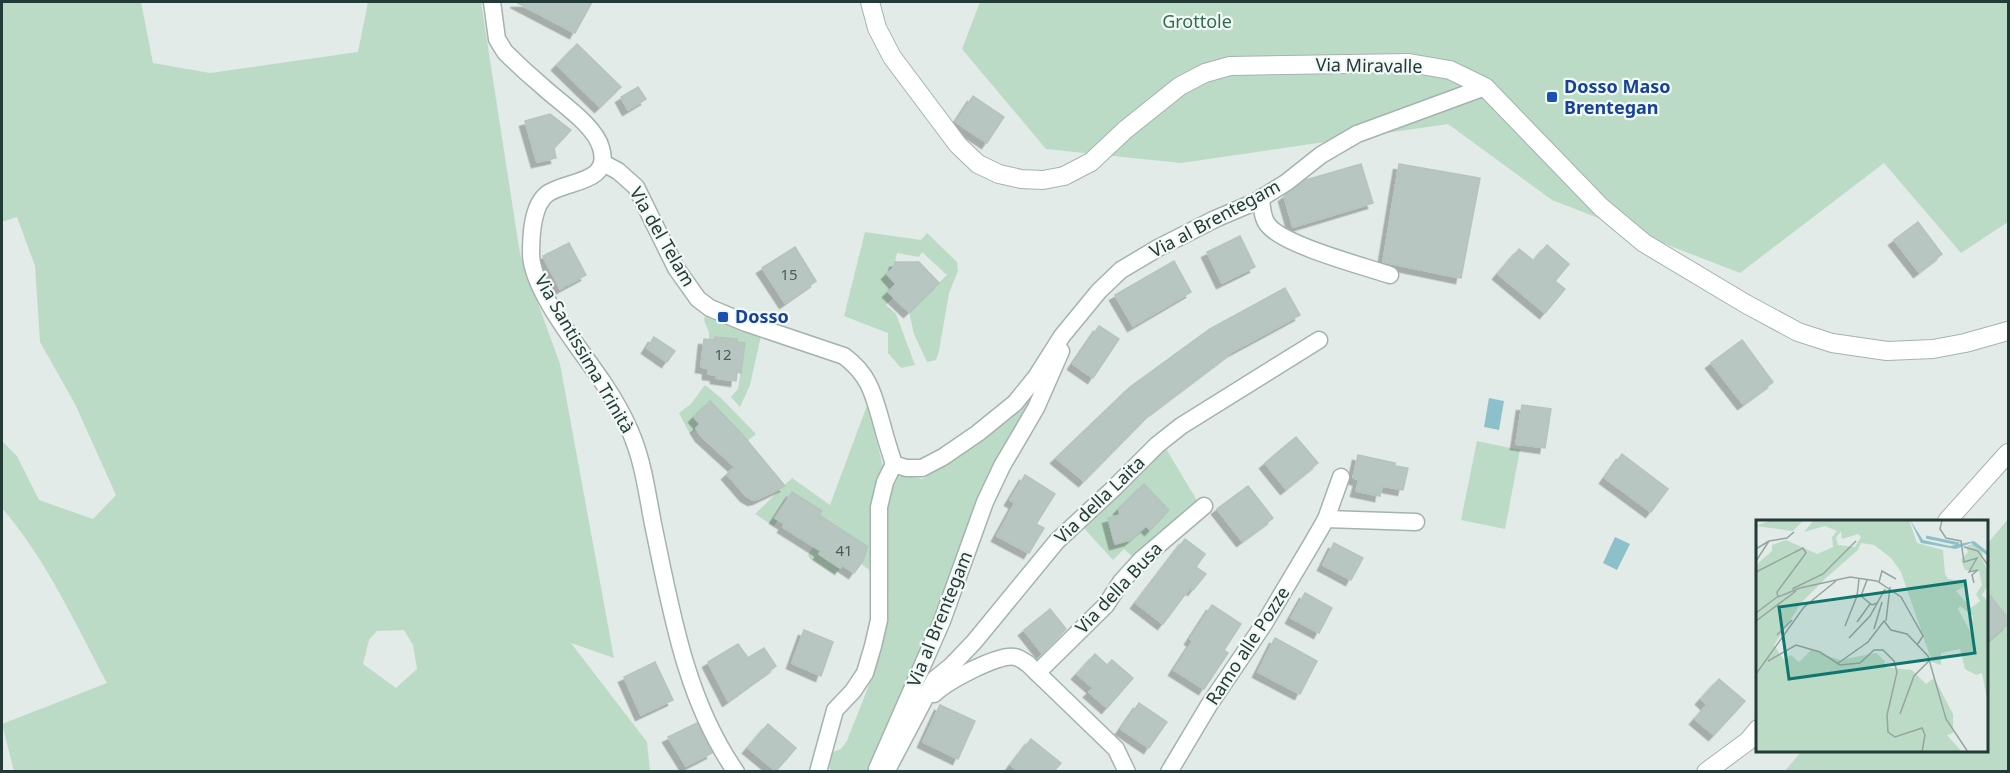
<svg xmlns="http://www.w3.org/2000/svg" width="2010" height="773" font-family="'Noto Sans',sans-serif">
  <defs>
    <filter id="shadow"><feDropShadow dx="-5.5" dy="5.5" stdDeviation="0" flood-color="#0004"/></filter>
  </defs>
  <rect width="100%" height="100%" fill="#e2ebe7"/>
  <g fill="#bcdbc6" fill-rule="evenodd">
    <path d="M 2,2 L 141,2 L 153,63 L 210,73 L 358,52 L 368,2 L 481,2 L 520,254 L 560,364 L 614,658 L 571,643 L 647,742 L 650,771 L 14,771 L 2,724 L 107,683 C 75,623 46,559 2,508 L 2,441 L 17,456 L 39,500 L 93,519 L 116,495 L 75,404 L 40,342 L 35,266 L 17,217 L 2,222 ZM 404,630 L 413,645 L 417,669 L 396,688 L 363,664 L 369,640 L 377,631 Z"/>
    <polygon points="980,2 2008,2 2008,222 1961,253 1884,163 1740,273 1552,200 1448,124 1181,163 1046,149 962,49"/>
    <polygon points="865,232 921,240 927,233 957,262 958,271 949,293 939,351 936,360 927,362 914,334 909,312 947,275 922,252 919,257 897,253 894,267 887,274 896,284 888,292 894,297 886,305 896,314 915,365 901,368 888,353 888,333 844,316"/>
    <polygon points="705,316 731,327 761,336 750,385 740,407 731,397 738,389 745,343 737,342 736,339 716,337 715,340 709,339 709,333 704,320"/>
    <path d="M 1054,357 L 888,734 L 869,771 L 831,771 C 827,764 830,759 833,752 L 841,749 L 847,741 C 863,699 884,655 888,609 C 891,563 874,520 898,477 L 904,475 L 922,479 L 950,463 L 949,460 Z"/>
    <polygon points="705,385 722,399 756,434 725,459 722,455 742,434 710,401 694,417 700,424 697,429 690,434 679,413 691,404"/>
    <polygon points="869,400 876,439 884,470 871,571 861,564 869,548 836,526 819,554 840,568 835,576 810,559 808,555 818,539 811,529 822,511 795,494 774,526 755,514 792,478 830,505"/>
    <polygon points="1477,441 1520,450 1505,529 1461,520"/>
    <path d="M 1165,447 L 1199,504 L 1135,559 L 1124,549 L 1113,560 L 1081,525 ZM 1144,484 L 1169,510 L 1165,514 L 1163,513 L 1152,524 L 1154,526 L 1150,530 L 1146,526 L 1130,540 L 1115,544 L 1108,518 L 1120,515 L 1119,509 Z"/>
    <polygon points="2008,519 2008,771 1784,772 1802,751 1988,750 1988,543"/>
  </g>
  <g fill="#8ec0cc">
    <polygon points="1489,398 1504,401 1499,430 1484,427"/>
    <polygon points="1615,537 1630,544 1617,570 1603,563"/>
  </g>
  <g fill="#b7c6c0" stroke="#b5c4bf" stroke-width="1.5" filter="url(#shadow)">
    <polygon points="516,2 592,2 575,33"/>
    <polygon points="577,44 621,87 600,107 557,65"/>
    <polygon points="638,87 646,99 628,110 621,97"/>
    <polygon points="973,96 1004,117 987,143 956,122"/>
    <polygon points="550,114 571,130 554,148 556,158 537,162 525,121"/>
    <polygon points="1361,164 1373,203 1293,227 1284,196 1306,180"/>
    <polygon points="1399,164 1480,178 1461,278 1383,262"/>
    <polygon points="1918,222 1942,254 1919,272 1894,240"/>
    <polygon points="1240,236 1255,267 1222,283 1207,252"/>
    <polygon points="569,243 586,275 560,289 543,256"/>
    <polygon points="1547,245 1569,264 1555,281 1565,289 1545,313 1498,274 1519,249 1534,261"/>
    <polygon points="795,247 816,281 785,303 762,268"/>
    <polygon points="1174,261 1191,292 1133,326 1115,295"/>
    <polygon points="895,262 919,262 939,283 909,312 888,292 896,284 887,274 894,267"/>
    <polygon points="1285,288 1300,315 1233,351 1151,413 1084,481 1056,458 1130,387 1210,329"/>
    <polygon points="1099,326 1119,339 1093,378 1073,364"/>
    <polygon points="654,337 675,351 667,362 647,348"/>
    <polygon points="715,337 737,339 737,342 745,343 741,373 737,372 736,381 716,378 716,375 708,374 708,368 701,367 704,339 715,340"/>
    <polygon points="1742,340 1773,382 1743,404 1711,363"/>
    <polygon points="710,401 742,434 785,486 758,499 753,500 746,496 727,474 735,467 701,436 696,428 700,424 694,417"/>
    <polygon points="1522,405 1551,409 1545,448 1516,444"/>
    <polygon points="1296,437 1318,463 1286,489 1265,463"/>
    <polygon points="1622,454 1668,489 1651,512 1605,478"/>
    <polygon points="1358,455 1395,463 1395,466 1408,468 1403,490 1382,486 1380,496 1356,491 1359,480 1353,478"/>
    <polygon points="1025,475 1055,494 1036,524 1044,528 1029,553 997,536 1015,503 1010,500"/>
    <polygon points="1144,484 1169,510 1150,530 1146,526 1130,540 1115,544 1108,518 1120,515 1119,509"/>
    <polygon points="1248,486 1273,518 1242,541 1217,509"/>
    <polygon points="792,492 822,511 819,515 868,547 863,561 854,573 842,565 840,568 819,554 821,551 783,527 785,524 775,518"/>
    <polygon points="1185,539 1205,554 1196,567 1206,574 1193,590 1190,588 1163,624 1136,603"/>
    <polygon points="1334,543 1363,558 1351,580 1323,565"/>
    <polygon points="1305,593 1332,608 1319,633 1291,618"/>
    <polygon points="1988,593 2008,618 2008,624 1988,641"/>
    <polygon points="1212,605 1241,624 1224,650 1228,653 1204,689 1174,670 1193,641 1190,639"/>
    <polygon points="1050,609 1066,629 1042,653 1024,630"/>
    <polygon points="804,630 833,642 821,676 792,663"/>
    <polygon points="1275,638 1317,661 1300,694 1258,672"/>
    <polygon points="738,644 748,658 764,648 776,666 728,701 708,662"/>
    <polygon points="1095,654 1107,665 1112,660 1133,678 1107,708 1089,692 1093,688 1077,674"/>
    <polygon points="655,662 673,700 641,715 624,677"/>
    <polygon points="1719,679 1745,701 1714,735 1695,719 1707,705 1701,699"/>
    <polygon points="1139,703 1167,722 1149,748 1121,729"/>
    <polygon points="940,705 975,721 958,759 923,742"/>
    <polygon points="697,723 712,753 686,766 668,737"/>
    <polygon points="768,724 796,748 776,771 748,748"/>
    <polygon points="1031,739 1061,763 1054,771 1019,771 1011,765"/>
  </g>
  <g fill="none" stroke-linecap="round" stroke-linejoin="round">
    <g stroke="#a5b3ae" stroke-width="19">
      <g id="minor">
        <path d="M 492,2 L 497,39 L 505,52 C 517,64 529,75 542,86 C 559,102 595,125 601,148 C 612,184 566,180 547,194 C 532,206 531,236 531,254 C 532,292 583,352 604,384 C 614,399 623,415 630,431 C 643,460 647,493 653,524 C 671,609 685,699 736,772"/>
        <path d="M 603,163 L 618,171 L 636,187 L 676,268 L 698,299 L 710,308 L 746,323 L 844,356 C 871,376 874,397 883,428 C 886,440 890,452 894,464 L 906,468 L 922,468 L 943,457 L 978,433 L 1015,403 L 1036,377 L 1062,336 L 1099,291 L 1121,270 L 1158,248 L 1215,219 L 1255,202 L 1287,182 L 1321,155 L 1357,134 L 1485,87"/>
        <path d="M 1261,198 C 1262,207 1262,218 1268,225 C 1283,245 1363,266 1390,275"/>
        <polyline points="1326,519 1416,522"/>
        <polyline points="1037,673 1106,605 1121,582 1142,559 1204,506"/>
        <path d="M 934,694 C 946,682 999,653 1015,657 C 1020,658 1024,661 1028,664 L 1116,749 L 1127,772"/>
        <polyline points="877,769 942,621 985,502 1002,466 1036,408 1061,351"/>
        <polyline points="818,772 835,710 853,691 865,673 873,646 879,620 879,507 885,482 894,464"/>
        <polyline points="886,772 935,679 951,666 974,642 1057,541 1113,489 1157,445 1181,426 1319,340"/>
        <polyline points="1169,772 1209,705 1264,624 1311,545 1326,519 1341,477"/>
      </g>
    </g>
    <g stroke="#a5b3ae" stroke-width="20">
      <g id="tertiary">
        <polyline points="870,2 877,28 892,57 958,145 978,164 999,174 1021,179 1043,180 1064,176 1091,162 1125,130 1180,86 1205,73 1230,66 1409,63 1450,70 1485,87 1601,207 1644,243 1746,304 1798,332 1832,343 1887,351 1933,349 1965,343 2008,331"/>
        <polyline points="1947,521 2008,453"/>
        <polyline points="1706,772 1748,741 1758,729"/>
      </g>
    </g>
    <use href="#minor" stroke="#fff" stroke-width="16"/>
    <use href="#tertiary" stroke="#fff" stroke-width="18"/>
  </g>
  <g fill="#1a4fb4" stroke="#f2f8f5" stroke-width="2">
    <rect x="1546" y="91" width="12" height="12" rx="3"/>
    <rect x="717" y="311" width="12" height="12" rx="3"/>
  </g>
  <g text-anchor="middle" stroke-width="4.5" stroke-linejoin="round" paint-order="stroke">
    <g font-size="15" fill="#485e58">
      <text x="789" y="280">15</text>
      <text x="723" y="360">12</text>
      <text x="844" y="556">41</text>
    </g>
    <g font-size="18" fill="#306f4b" stroke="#f2f8f5">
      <text x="1197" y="28">Grottole</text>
    </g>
    <g font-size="18" fill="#233b36" stroke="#f2f8f5">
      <text transform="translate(1369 66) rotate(1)" y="6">Via Miravalle</text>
      <text transform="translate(1215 219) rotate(-28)" y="6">Via al Brentegam</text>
      <text transform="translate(662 237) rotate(60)" y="6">Via del Telam</text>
      <text transform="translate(584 354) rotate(60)" y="6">Via Santissima Trinità</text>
      <text transform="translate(1100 500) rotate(-44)" y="6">Via della Laita</text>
      <text transform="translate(1119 588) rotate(-47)" y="6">Via della Busa</text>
      <text transform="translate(940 619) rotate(-68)" y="6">Via al Brentegam</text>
      <text transform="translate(1248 646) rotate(-57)" y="6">Ramo alle Pozze</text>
    </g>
    <g font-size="18" font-weight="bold" fill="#164399" stroke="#f2f8f5" text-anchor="start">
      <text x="1564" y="93">Dosso Maso<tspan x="1564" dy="21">Brentegan</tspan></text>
      <text x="735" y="323">Dosso</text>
    </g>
  </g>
  <g transform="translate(1756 520)">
    <rect width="232" height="232" fill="#e2ebe7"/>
    <path d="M 15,0 L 48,0 L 37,11 L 0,6 ZM 58,0 L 153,0 L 161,23 L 187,30 L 189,54 L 192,59 L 207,61 L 209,66 L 200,71 L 215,88 L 224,81 L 220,74 L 226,65 L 223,51 L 209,50 L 205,40 L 212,32 L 210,26 L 217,24 L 227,32 L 226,39 L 233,54 L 232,65 L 226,75 L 232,82 L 232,184 L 226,153 L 220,155 L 209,149 L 204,129 L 185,133 L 185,145 L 176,142 L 145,52 L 135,38 L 118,25 L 105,23 L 102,30 L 71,57 L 46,82 L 18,125 L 28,140 L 35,135 L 43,142 L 55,130 L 84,140 L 120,133 L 129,141 L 128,147 L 156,150 L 170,164 L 178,158 L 197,194 L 197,213 L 191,215 L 206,232 L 0,232 L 0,45 L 16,31 L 16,25 L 30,20 L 61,34 L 77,27 L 76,17 L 81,11 L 69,6 L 48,12 ZM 85,11 L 86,19 L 102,14 L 105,17 L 99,27 L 82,25 L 80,18 ZM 204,86 L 217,96 L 215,113 L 202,89 Z" fill="#bcdbc6" fill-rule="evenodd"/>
    <path d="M 154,0 L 167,20 L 194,26 L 218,21 L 232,32 L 232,36 L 215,23 L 200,29 L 165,23 Z" fill="#8ec0cc"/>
    <path fill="none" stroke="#8ec0cc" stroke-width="3" d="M 170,17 L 203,24"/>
    <path fill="none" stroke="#96a5a0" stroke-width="1.5" d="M 186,0 L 184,9 L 190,18 L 205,21 L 208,42 L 221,38 L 213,52 L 222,50 L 216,55 L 218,63M 13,21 L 31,18 L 38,12M 208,27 L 222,31 L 233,47M 0,29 L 13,21 L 0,41M 0,52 L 47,28 L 50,33 L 21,72 L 22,77 L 44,68 L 94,57 L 121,61 L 145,77 L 167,116 L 161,125M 111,60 L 105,76 L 116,85 L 121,83M 123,62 L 126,51 L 140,59M 36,69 L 67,54 L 100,21M 0,93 L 21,77M 0,101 L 40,71M 130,101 L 134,67M 101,102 L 114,84M 89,106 L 101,76 L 103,59M 118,109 L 126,82M 21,115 L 36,100M 93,118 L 114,96 L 129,69M 12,141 L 40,125 L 64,132 L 84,145 L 104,143 L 118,130 L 127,130 L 138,141 L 141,152 L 131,195 L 132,212 L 139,217 L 166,208 L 169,215 L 166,232M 81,144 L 112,122 L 128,101 L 135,110 L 151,114 L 172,136 L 190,199 L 212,232M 0,154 L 48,87 L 80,61M 144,194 L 158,156 L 174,140"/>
    <path fill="#0f766e" fill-opacity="0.15" stroke="#0f766e" stroke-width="3" d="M 209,61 L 219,133 L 33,159 L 23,87 Z"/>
    <rect width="232" height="232" fill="none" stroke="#233b36" stroke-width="3"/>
  </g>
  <rect width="2010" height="773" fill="none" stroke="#233b36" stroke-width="6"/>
</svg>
